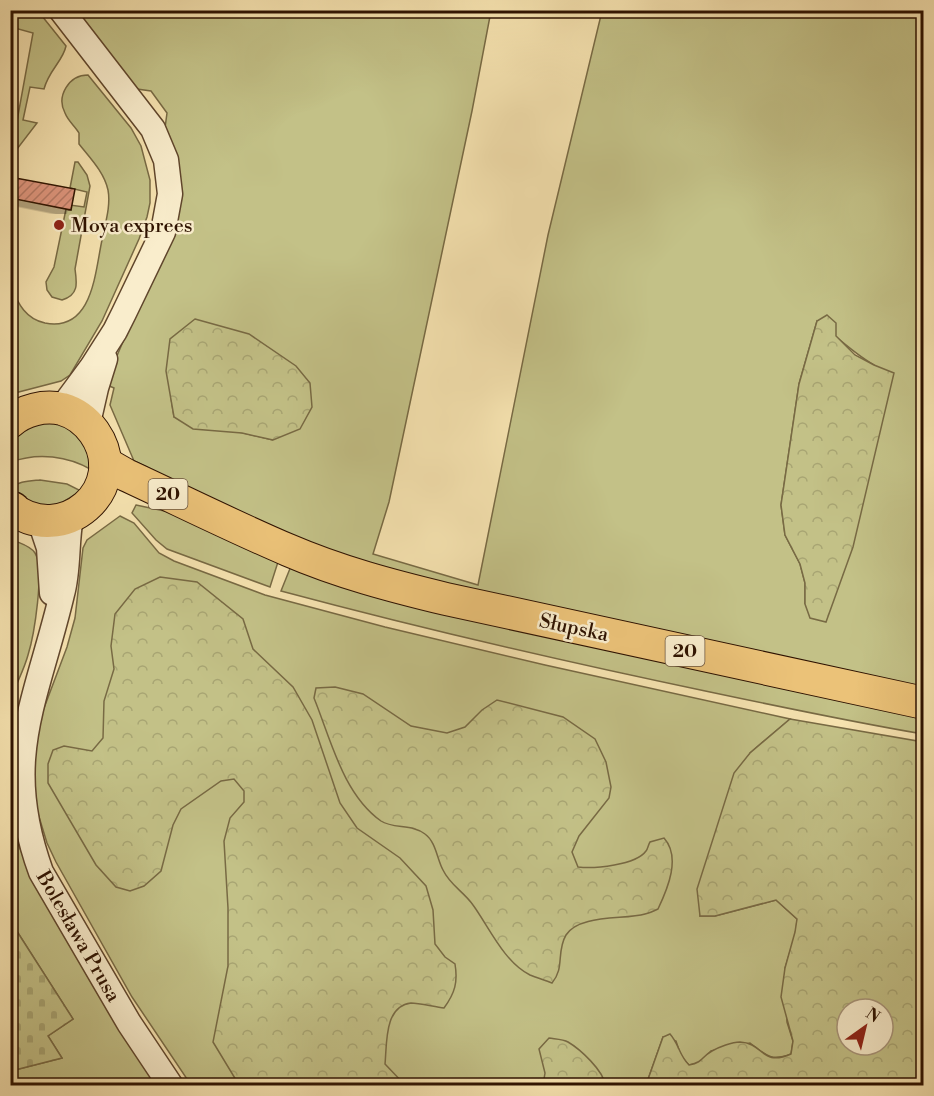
<svg xmlns="http://www.w3.org/2000/svg" width="934" height="1096" font-family="'Libre Bodoni',serif">
  <defs>
    <pattern id="forest-crowns" width="20" height="18" patternUnits="userSpaceOnUse" patternTransform="scale(1.5)"><rect width="20" height="18" fill="#c3c187"/><path d="M2 6a3 3 0 1 1 6 0M12 15a3 3 0 1 1 6 0" fill="none" stroke="#a8a573"/></pattern>
    <pattern id="cemetery-stones" width="16" height="16" patternUnits="userSpaceOnUse" patternTransform="scale(1.5)"><rect width="16" height="16" fill="#c3c187"/><path d="M2 7V4a2 2 0 0 1 4 0v3zM10 15v-3a2 2 0 0 1 4 0v3z" fill="#a8a573"/></pattern>
    <pattern id="building-hatch" width="6" height="6" patternUnits="userSpaceOnUse" patternTransform="scale(1.5)"><rect width="6" height="6" fill="#e0977f"/><path d="M-1 1l2-2M0 6l6-6M5 7l2-2" fill="none" stroke="#b67a66"/></pattern>
    <filter id="shadow"><feDropShadow dx="-5.5" dy="5.5" stdDeviation="0" flood-color="#0004"/></filter>
  </defs>
  <rect width="100%" height="100%" fill="#f6e3b0"/>
  <filter id="stains"><feTurbulence type="fractalNoise" baseFrequency=".00333" numOctaves="4"/><feColorMatrix values="0 0 0 0 .2 0 0 0 0 .09 0 0 0 0 .02 0 0 0 .5 -.17"/></filter>
  <radialGradient id="worn" r=".72"><stop offset=".6" stop-color="#630" stop-opacity="0"/><stop offset="1" stop-color="#630" stop-opacity=".3"/></radialGradient>
  <g fill="#c3c187" stroke="#786a44" stroke-width="1.5" fill-rule="evenodd">
    <path d="M 11,10 L 38,11 L 66,46 C 63,61 49,70 44,89 L 30,87 L 23,120 L 37,123 L 17,149 L 11,177 L 11,154 L 33,33 L 11,27 Z"/>
    <path d="M 75,11 L 491,11 L 472,111 L 389,502 L 373,554 L 478,585 L 548,235 L 602,11 L 923,11 L 923,689 L 394,576 L 145,477 L 147,467 L 134,461 L 110,405 L 114,388 L 105,384 L 133,318 L 175,156 L 165,128 L 167,113 L 151,91 L 137,89 ZM 817,321 C 836,336 853,353 874,365 L 805,604 L 805,583 L 800,564 L 785,535 L 781,505 L 799,384 ZM 171,398 L 273,440 L 174,417 Z"/>
    <path d="M 88,75 L 131,128 L 141,146 L 150,180 L 150,203 L 147,217 L 139,239 L 102,321 L 70,375 L 61,381 L 11,394 L 11,288 L 12,288 C 18,304 26,319 45,323 C 93,332 95,272 102,240 C 105,224 111,206 108,190 C 104,172 90,158 79,144 L 79,133 C 75,126 68,121 65,113 C 56,96 69,75 88,75 Z"/>
    <path d="M 75,162 L 78,162 L 87,175 L 90,186 L 75,269 C 77,283 79,295 62,300 L 52,297 L 47,290 L 46,282 L 54,267 L 66,209 L 69,210 L 70,205 L 84,207 L 87,192 L 70,188 Z"/>
    <path d="M 52,419 L 82,433 L 92,470 C 68,456 38,452 11,462 C 11,450 9,441 17,432 Z"/>
    <path d="M 40,480 L 67,484 L 81,491 L 50,510 L 19,498 L 11,489 C 17,481 30,481 40,480 Z"/>
    <polygon points="136,505 174,513 278,562 270,587 167,549 156,540 132,513"/>
    <path d="M 120,516 L 134,523 L 159,553 L 174,561 L 265,595 L 385,627 L 545,665 L 790,719 L 750,753 L 700,916 L 715,916 L 776,900 L 797,919 L 796,932 L 785,968 L 787,1022 L 793,1041 L 791,1054 C 771,1062 766,1055 750,1043 L 711,1051 L 700,1063 L 689,1065 L 681,1056 L 676,1041 L 663,1037 L 646,1085 L 191,1085 L 132,997 L 56,862 L 47,843 L 36,807 L 33,785 L 38,724 L 67,647 L 75,618 L 83,548 L 87,540 Z"/>
    <path d="M 11,539 C 18,543 30,545 35,553 C 45,569 34,636 28,655 C 24,670 16,684 11,699 Z"/>
    <path d="M 291,566 L 923,711 L 923,734 C 852,722 781,707 710,692 C 566,662 423,629 281,591 Z"/>
    <polygon points="10,824 30,873 161,1085 11,1085 11,1071 62,1058 48,1036 73,1019 11,922"/>
  </g>
  <g fill="url(#forest-crowns)" stroke="#786a44" stroke-width="1.5" fill-rule="evenodd">
    <polygon points="827,315 836,323 836,336 855,355 874,365 894,373 853,547 826,622 810,618 805,604 805,583 800,564 785,535 781,505 799,384 817,321"/>
    <polygon points="195,319 249,334 296,366 310,383 312,407 300,429 273,440 242,433 193,429 174,417 166,371 170,339"/>
    <path d="M 160,577 L 197,582 L 243,619 L 253,649 L 293,687 L 312,720 L 340,803 L 357,828 L 400,858 L 426,886 L 433,910 L 435,944 L 445,957 L 455,964 C 458,982 455,993 444,1008 C 435,1007 419,1003 411,1003 C 384,1006 387,1044 385,1064 L 405,1085 L 239,1085 L 213,1042 L 228,966 L 228,908 L 224,841 L 230,818 L 244,802 L 244,791 L 234,779 L 221,781 L 181,809 L 173,825 L 161,871 L 144,886 L 130,891 L 116,887 L 96,865 L 48,783 L 48,764 L 53,750 L 64,746 L 92,751 L 103,738 L 104,701 L 114,669 L 111,646 L 115,614 L 135,589 Z"/>
    <path d="M 335,687 L 363,694 L 411,726 L 447,733 L 465,727 L 482,710 L 497,700 L 563,717 L 595,739 L 606,762 L 611,787 L 609,798 L 579,836 L 572,852 L 578,867 C 594,869 636,865 646,851 C 648,849 648,845 650,842 L 664,838 C 681,857 668,888 658,909 C 654,911 650,913 645,914 C 624,920 579,914 566,935 C 556,952 565,968 552,983 C 545,980 537,978 530,975 C 504,962 489,927 473,905 C 464,892 450,885 443,870 C 437,859 436,842 425,834 C 413,824 393,829 381,821 C 343,794 331,740 314,698 L 316,688 Z"/>
    <path d="M 790,719 L 923,742 L 923,1085 L 646,1085 L 663,1037 L 670,1034 C 679,1044 679,1055 689,1065 C 704,1062 701,1057 712,1051 C 719,1047 732,1042 740,1042 C 764,1043 761,1067 791,1054 L 793,1041 L 781,997 L 785,968 L 795,932 L 797,919 L 776,900 L 715,916 L 700,916 L 697,889 L 734,773 L 750,753 ZM 847,1009 L 883,1009 L 883,1045 L 847,1045 Z"/>
    <path d="M 549,1038 C 555,1039 563,1039 568,1042 C 580,1049 604,1071 605,1085 L 543,1085 L 545,1073 L 539,1049 Z"/>
  </g>
  <polygon fill="url(#cemetery-stones)" stroke="#786a44" stroke-width="1.5" points="11,922 73,1019 48,1036 62,1058 11,1071"/>
  <polygon fill="url(#building-hatch)" stroke="#2e1200" stroke-width="1.5" filter="url(#shadow)" points="10,177 75,189 71,210 10,198"/>
  <g fill="none" stroke-linecap="round" stroke-linejoin="round">
    <g stroke="#60462c" stroke-width="27">
      <g id="minor">
        <polyline points="61,10 153,129 166,160 170,194 163,232 124,313 115,331 92,367 61,409"/>
        <polyline points="88,423 96,388 105,359"/>
        <path d="M 71,517 C 66,542 69,569 62,594 C 36,703 0,759 41,872 L 129,1023 L 171,1086"/>
        <polyline points="40,521 49,548 52,593"/>
      </g>
    </g>
    <g stroke="#2e1200" stroke-width="34">
      <g id="major">
        <path d="M 10,422 C 24,410 44,405 62,409 C 76,413 86,421 94,432 C 133,488 62,549 10,507"/>
        <path d="M 105,463 L 126,475 C 180,500 234,527 288,550 C 339,572 392,586 446,599 L 924,703"/>
      </g>
    </g>
    <g stroke="#2e1200" stroke-width="36">
      <polyline id="highway" points="10,509 13,509"/>
    </g>
    <use href="#minor" stroke="#f9edcc" stroke-width="24"/>
    <use href="#major" stroke="#ebc278" stroke-width="32"/>
    <use href="#highway" stroke="#ebc278" stroke-width="33"/>
  </g>
  <circle fill="#8f2418" stroke="#f9edcc" stroke-width="2" cx="59" cy="225" r="6"/>
  <g text-anchor="middle" stroke-width="5" stroke-linejoin="round" paint-order="stroke">
    <g fill="#f9edcc" stroke="#6b543d" stroke-width="1.5">
      <rect x="148.5" y="479" width="39" height="30" rx="4.5"/>
      <rect x="665.5" y="636" width="39" height="30" rx="4.5"/>
    </g>
    <g font-size="18" font-weight="bold" fill="#2e1200">
      <text x="168" y="500">20</text>
      <text x="685" y="657">20</text>
    </g>
    <g font-size="20" fill="#2e1200" stroke="#f9edcc" text-anchor="start">
      <text x="71" y="232">Moya exprees</text>
    </g>
    <g font-size="20" fill="#2e1200" stroke="#f9edcc">
      <text transform="translate(574 627) rotate(12)" y="7">Słupska</text>
      <text transform="translate(79 936) rotate(60)" y="7">Bolesława Prusa</text>
    </g>
  </g>
  <rect width="934" height="1096" fill="none" stroke="#f6e3b0" stroke-width="36"/>
  <rect x="12" y="12" width="910" height="1072" fill="none" stroke="#2e1200" stroke-width="3"/>
  <rect x="18" y="18" width="898" height="1060" fill="none" stroke="#2e1200" stroke-width="1.5"/>
  <g transform="translate(865 1027) rotate(34)"><circle r="28" fill="#f9edcc" stroke="#a8957a" stroke-width="1.5"/>
  <path d="M0-4.5L10 22L0 15L-10 22Z" fill="#8f2418"/>
  <text y="-9" font-size="16" font-weight="bold" text-anchor="middle" fill="#2e1200">N</text>
  </g>
  <rect width="100%" height="100%" filter="url(#stains)"/>
  <rect width="100%" height="100%" fill="url(#worn)"/>
</svg>
